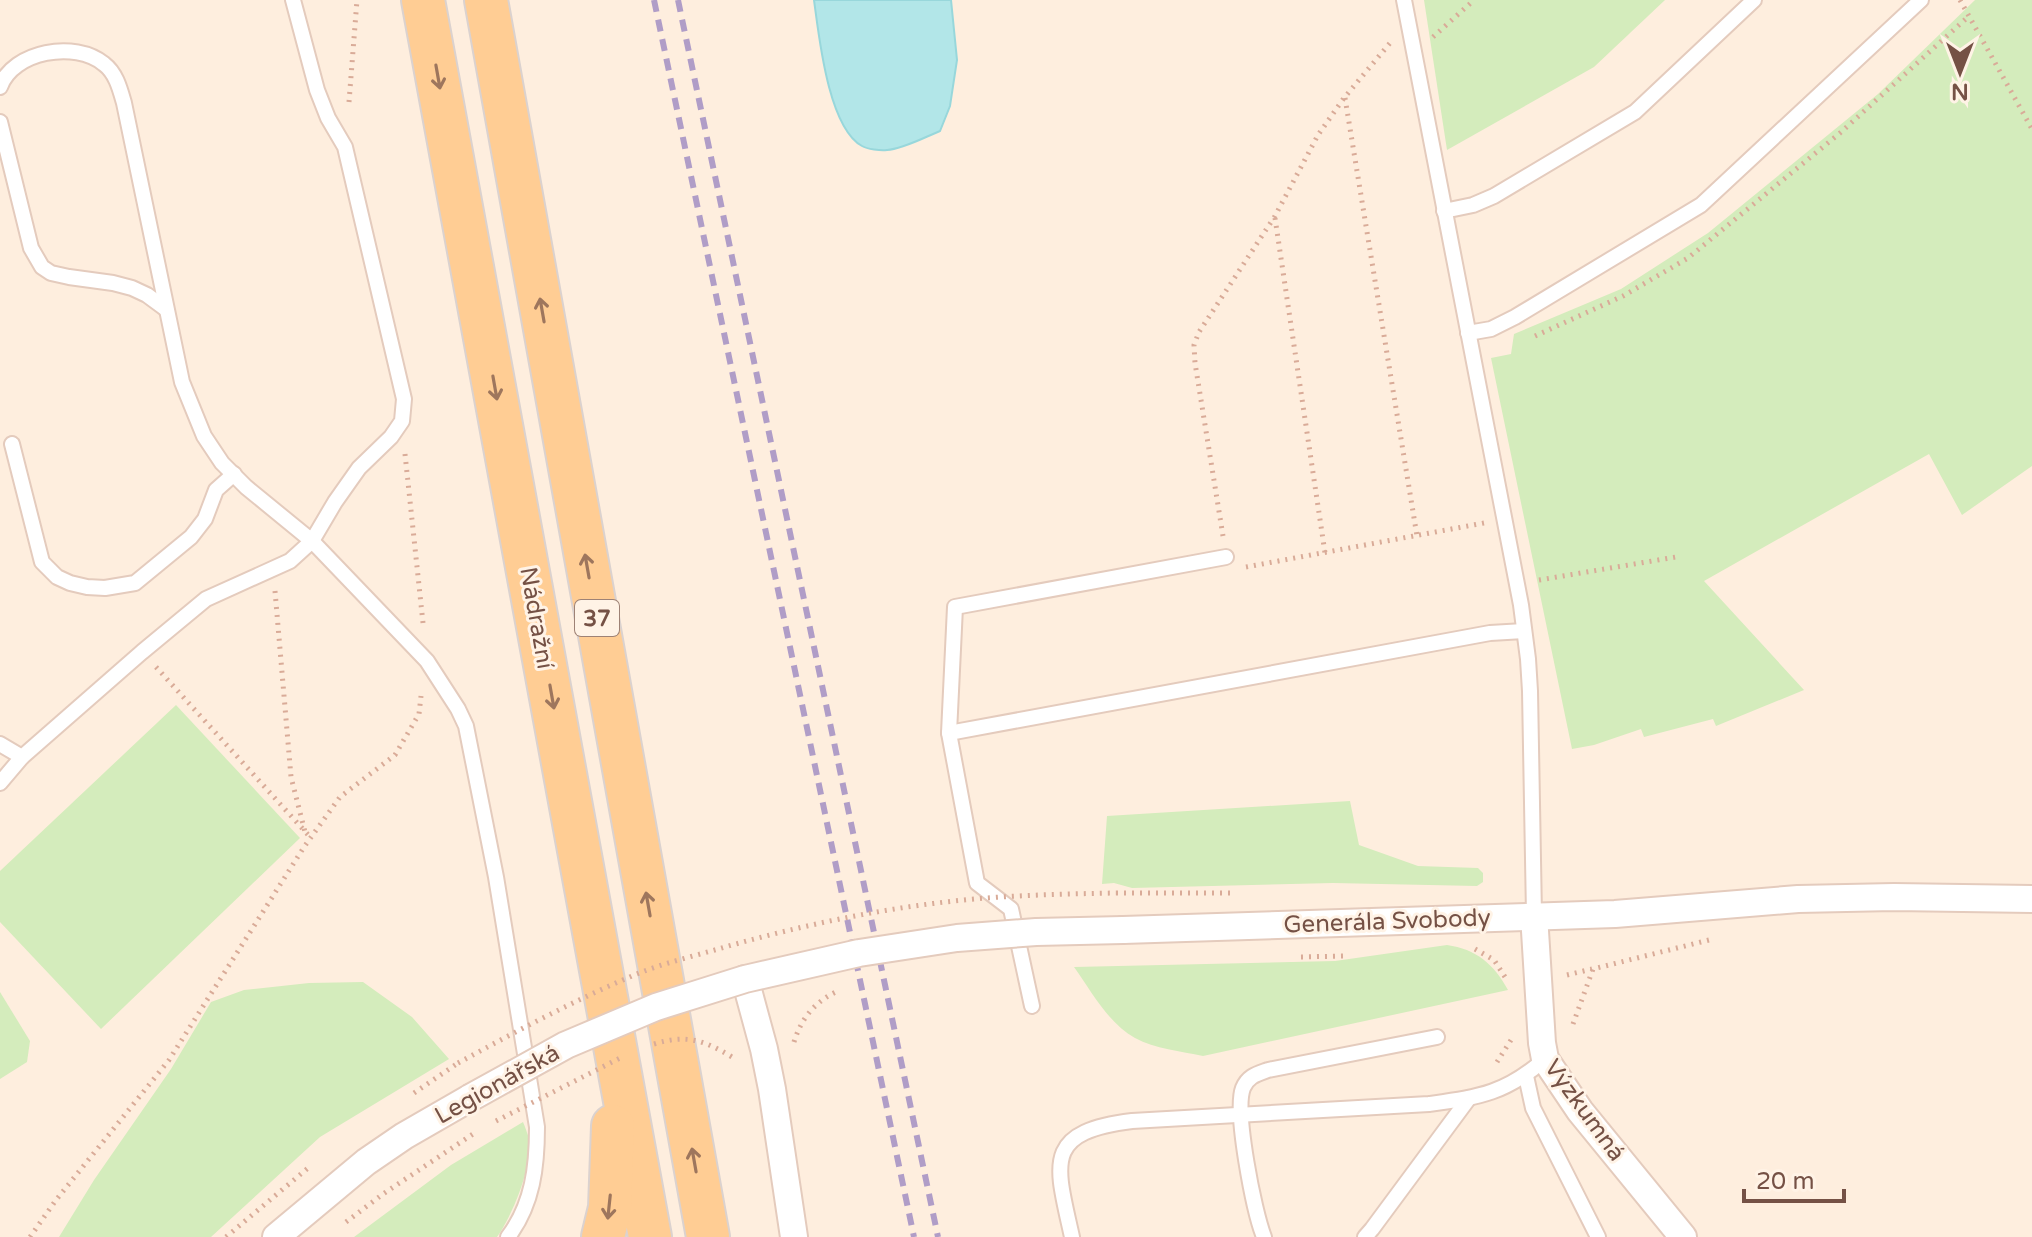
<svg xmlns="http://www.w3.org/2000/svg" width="2032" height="1237" font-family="'Varela Round',sans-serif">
  <rect width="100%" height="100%" fill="#feeede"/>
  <g fill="#d4ecbc">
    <polygon points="1424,0 1665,0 1594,67 1447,150"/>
    <polygon points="1975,0 2032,0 2032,466 1962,515 1929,454 1704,581 1804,690 1716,726 1713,719 1644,737 1641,729 1594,745 1572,749 1491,358 1511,354 1514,334 1621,289 1708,233 1878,94"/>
    <polygon points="176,705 300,838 101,1029 0,922 0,871"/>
    <polygon points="1350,801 1359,845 1418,866 1478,868 1483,873 1483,882 1477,886 1333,883 1132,888 1114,883 1102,884 1107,816"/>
    <path d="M 1447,945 C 1476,949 1494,964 1508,990 L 1203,1056 C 1181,1051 1155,1049 1135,1038 C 1108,1023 1092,992 1074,967 L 1335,961 Z"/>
    <polygon points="363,982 412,1017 449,1059 320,1137 211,1237 59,1237 94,1180 171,1069 211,1002 244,990 309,983"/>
    <polygon points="0,992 30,1041 27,1062 0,1079"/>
    <path d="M 523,1122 C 525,1127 528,1134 529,1140 C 532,1168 513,1214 497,1237 L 354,1237 L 451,1165 Z"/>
  </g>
  <path fill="#b2e6e8" stroke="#98d7db" stroke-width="2" d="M 814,0 L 951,0 L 957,60 L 950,106 L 940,131 C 925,137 903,149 887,150 C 881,151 867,149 862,146 C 828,127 819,36 814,0 Z"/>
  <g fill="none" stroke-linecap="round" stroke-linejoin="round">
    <g stroke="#e4cbbd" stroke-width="18">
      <g id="lane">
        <polyline points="1404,0 1521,605 1528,659 1530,691 1534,915"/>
        <path d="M 0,87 C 13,51 75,40 104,64 C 116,73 120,89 124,103 L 182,382 L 204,436 L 222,463 L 246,487 L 312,541 L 427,661 L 458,709 L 466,726 L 496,877 L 537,1127 C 537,1166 533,1204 508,1237"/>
        <polyline points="0,122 31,248 42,267 51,273 69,277 113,283 132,288 147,295 166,309"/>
        <polyline points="1444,211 1473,205 1494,196 1635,112 1754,0"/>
        <polyline points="1468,333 1491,329 1515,317 1701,205 1921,0"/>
        <polyline points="12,444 42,562 57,577 70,583 87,587 105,588 135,583 191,537 205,519 216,490 234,474"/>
        <polyline points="949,733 1490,633 1524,631"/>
        <polyline points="0,744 22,757 142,652 206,599 290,561 312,541 335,502 359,468 391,437 402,421 404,399 345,147 328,118 317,90 293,0"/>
        <polyline points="0,783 22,757"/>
        <polyline points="1032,1006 1011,909 977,883 949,733 955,607 1226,557"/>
        <polyline points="1526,1076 1533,1108 1598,1237"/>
        <path d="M 1072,1237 C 1056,1164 1042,1132 1132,1121 L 1429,1104 C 1479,1097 1505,1094 1545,1059"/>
        <path d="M 1264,1237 C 1254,1212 1234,1111 1243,1088 C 1248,1076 1257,1074 1268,1070 L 1437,1037"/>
        <polyline points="1365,1237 1372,1229 1469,1098"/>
      </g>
    </g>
    <g stroke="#e4cbbd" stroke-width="30">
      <g id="street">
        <polyline points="1534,915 1542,1043 1545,1059 1580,1111 1683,1237"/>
        <polyline points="1123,930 1615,914 1798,899 1894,897 2032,899"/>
        <polyline points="745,979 764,1049 772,1089 794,1237"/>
        <polyline points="276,1237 366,1162 404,1136 470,1098"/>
      </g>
    </g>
    <g stroke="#dbd2cf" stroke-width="46">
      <g id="primary">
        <polyline points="423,0 650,1237"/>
        <polyline points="486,0 708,1237"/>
        <polyline points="603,1237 610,1208 613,1126"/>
      </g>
    </g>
    <g stroke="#d9ab98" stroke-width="5" stroke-dasharray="2 6" stroke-linecap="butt">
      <polyline points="1960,0 2032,129"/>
      <polyline points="1433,37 1474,0"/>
      <polyline points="1345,98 1417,536"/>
      <polyline points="349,102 357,0"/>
      <polyline points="1275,218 1325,553"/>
      <polyline points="1535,336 1623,296 1688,258 1840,133 1969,16"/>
      <polyline points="405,454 423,623"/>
      <polyline points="1223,536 1195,363 1194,345 1199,332 1275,216 1318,135 1344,98 1390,43"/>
      <polyline points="1246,567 1484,523"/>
      <polyline points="1539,580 1676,557"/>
      <polyline points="275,591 291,777 305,832"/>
      <polyline points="156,667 311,838"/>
      <polyline points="1116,893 1231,893"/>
      <polyline points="1475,949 1494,960 1507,980"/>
      <polyline points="1301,957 1343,956"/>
      <polyline points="1567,975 1592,969"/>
      <polyline points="1573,1024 1593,969 1713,939"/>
      <polyline points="1497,1062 1511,1040"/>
      <polyline points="414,1093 458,1063"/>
      <polyline points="346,1222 383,1194 476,1132"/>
      <polyline points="30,1237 56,1200 169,1060 304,847 340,797 395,755 419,714 421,696"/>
      <polyline points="226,1237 308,1168"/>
    </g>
    <use href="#lane" stroke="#fff" stroke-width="14"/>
    <use href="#street" stroke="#fff" stroke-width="26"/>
    <use href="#primary" stroke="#ffcd94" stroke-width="42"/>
    <g stroke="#b09dc7" stroke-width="6" stroke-dasharray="12 8" stroke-linecap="butt">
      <polyline points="654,0 914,1237"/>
      <polyline points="678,0 938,1237"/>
    </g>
    <g stroke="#e4cbbd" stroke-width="30" stroke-linecap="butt">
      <polyline id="street-bridge" points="470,1098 566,1045 656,1007 745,979 859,953 957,938 1036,932 1123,930"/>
    </g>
    <g stroke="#d9ab98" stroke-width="5" stroke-dasharray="2 6" stroke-linecap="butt">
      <path d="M 794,1042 C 801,1019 815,1001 838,991"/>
      <path d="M 654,1044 C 686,1034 704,1040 732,1057"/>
      <path d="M 458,1063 C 515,1032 573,1001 632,976 C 662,963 695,956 725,947 C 803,925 883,908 964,900 C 1014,895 1065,894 1116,893"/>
      <polyline points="496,1121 622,1057"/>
    </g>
    <use href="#street-bridge" stroke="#fff" stroke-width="26"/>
  </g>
  <defs><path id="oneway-shaft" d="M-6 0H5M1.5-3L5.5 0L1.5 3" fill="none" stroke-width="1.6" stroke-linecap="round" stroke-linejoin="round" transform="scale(2)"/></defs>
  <g stroke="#9e765d">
    <use href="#oneway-shaft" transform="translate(438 77) rotate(80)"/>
    <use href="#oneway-shaft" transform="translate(542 310) rotate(-100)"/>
    <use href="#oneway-shaft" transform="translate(495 388) rotate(80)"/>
    <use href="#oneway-shaft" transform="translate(587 566) rotate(-100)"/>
    <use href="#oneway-shaft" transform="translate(552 697) rotate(80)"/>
    <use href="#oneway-shaft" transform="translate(648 904) rotate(-100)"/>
    <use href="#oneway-shaft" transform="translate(694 1160) rotate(-100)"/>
    <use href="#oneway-shaft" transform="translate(609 1207) rotate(96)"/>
  </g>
  <g text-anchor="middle" stroke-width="6" stroke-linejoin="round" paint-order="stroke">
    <rect fill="#fff3e6" stroke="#9e8275" stroke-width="2" x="575" y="600" width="44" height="36" rx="6"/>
    <g font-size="22" font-weight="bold" fill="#755145">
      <text x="597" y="626">37</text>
    </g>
    <g font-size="24" fill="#755145" stroke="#fff3e6">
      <text transform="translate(537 618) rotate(80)" y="8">Nádražní</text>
      <text transform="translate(1387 921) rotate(-2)" y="8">Generála Svobody</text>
      <text transform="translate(497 1084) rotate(-29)" y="8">Legionářská</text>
      <text transform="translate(1585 1110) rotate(54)" y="8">Výzkumná</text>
    </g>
  </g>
  <g transform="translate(1960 72) rotate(180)" stroke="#fff3e6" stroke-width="6" paint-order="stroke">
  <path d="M0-6L14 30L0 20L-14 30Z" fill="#755145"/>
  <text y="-12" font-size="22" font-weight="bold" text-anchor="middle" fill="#755145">N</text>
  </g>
  <path d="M1744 1189v12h100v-12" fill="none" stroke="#755145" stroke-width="4"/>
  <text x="1756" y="1189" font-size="24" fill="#755145" stroke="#fff3e6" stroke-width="6" paint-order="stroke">20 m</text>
</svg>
